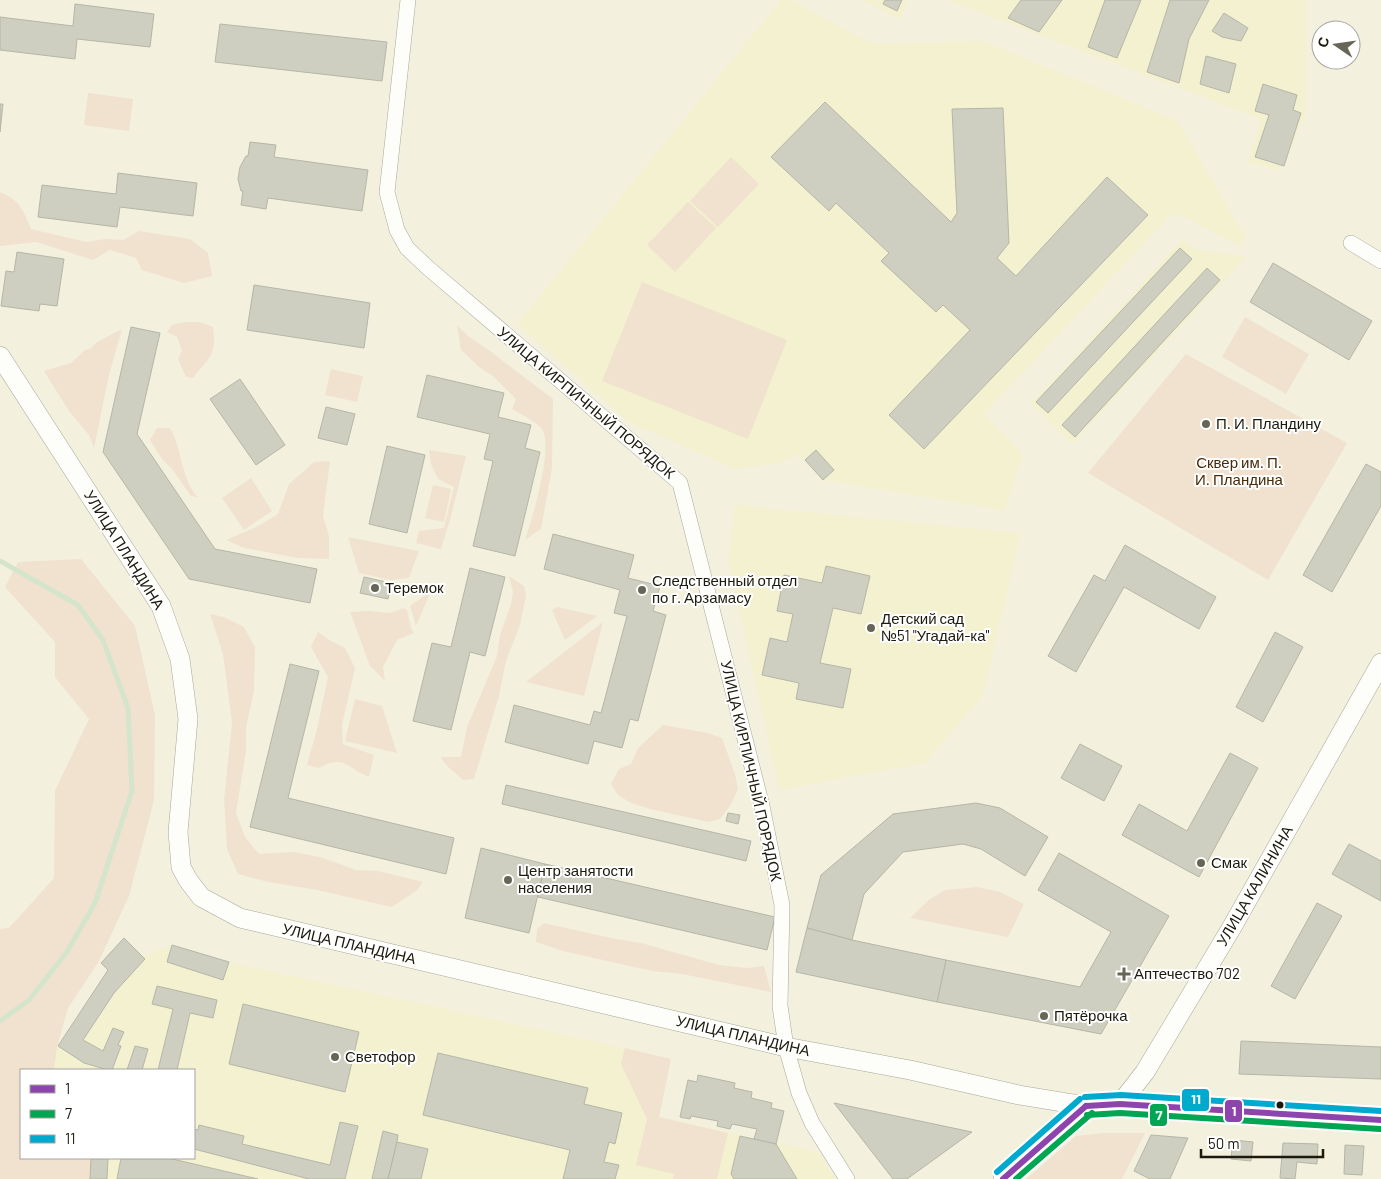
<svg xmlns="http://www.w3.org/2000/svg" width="1381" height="1179" font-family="Barlow,sans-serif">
  <rect width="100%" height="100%" fill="#f3f1de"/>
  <g fill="#f4f1d0">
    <polygon points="781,0 791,0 872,44 983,41 1178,121 1246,238 1240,246 1183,216 1170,216 984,414 1024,454 1004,510 823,480 798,454 777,464 735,469 629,422 517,324"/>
    <polygon points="862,0 908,0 900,19"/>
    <polygon points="947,0 1306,0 1306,113 1284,166 1276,170 1248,162 1261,119"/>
    <polygon points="1183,239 1196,250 1247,256 1072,444 1031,404"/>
    <polygon points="735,505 1021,533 983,696 925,763 779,790 728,560"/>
    <polygon points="124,938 143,956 172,945 229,962 625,1048 671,1059 659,1117 818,1152 835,1179 421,1179 428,1149 397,1142 388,1179 90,1179 91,1158 194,1158 194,1070 54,1070 57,1046 108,970 101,963"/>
  </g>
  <g fill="#f0e2ce">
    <polygon points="88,93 133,99 129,131 84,125"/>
    <polygon points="731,157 759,184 718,227 690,201"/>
    <path d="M 0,192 C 20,200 23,210 31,229 L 87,242 L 105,239 L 123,240 L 139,231 L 190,239 L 208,253 L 212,276 L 184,283 L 142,270 L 136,258 L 110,250 L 93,260 L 36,242 L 0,246 Z"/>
    <polygon points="688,202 716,228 675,272 647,245"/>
    <polygon points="642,282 787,340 748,439 602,381"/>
    <polygon points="1245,317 1309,354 1286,394 1222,357"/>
    <path d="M 186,322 L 200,322 L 213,327 C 217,356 209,357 193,378 L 186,377 L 178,359 L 182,351 L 177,337 L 167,332 L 172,325 Z"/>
    <path d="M 457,325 L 468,336 L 490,351 L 553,399 L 552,468 L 541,529 L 525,540 C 532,520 555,443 541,428 C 535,421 520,414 512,409 L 516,399 L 493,376 L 479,367 L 461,350 Z"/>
    <polygon points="122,329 109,375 94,448 89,435 69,411 44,371 71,363 84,351 91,348 97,342"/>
    <polygon points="1186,354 1347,443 1268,580 1088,473"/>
    <polygon points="331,369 363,376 357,402 325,395"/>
    <path d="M 157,428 L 170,428 C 182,448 182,483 198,497 L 191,496 L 172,469 L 162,459 L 150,440 Z"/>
    <polygon points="429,450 466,456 450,520 441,549 416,543 419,531 444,528 454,487 438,479 431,464"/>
    <polygon points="330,461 323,516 329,536 329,559 298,558 244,548 226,540 258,526 278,514 289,484 314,462"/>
    <polygon points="251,478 272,511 244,530 222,498"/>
    <polygon points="433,485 451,489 444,522 425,518"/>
    <polygon points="348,537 419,551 409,578 391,580 359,573"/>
    <polygon points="81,559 135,626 155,715 154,800 129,896 99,961 68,1008 57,1047 54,1070 21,1070 21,1158 91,1158 90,1179 0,1179 0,929 9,928 54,878 55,791 89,719 55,677 55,642 5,587 18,562"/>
    <polygon points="509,576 524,586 526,596 520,625 506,661 499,696 474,779 463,780 446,765 441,757 461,757 467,727 497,656 500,635 511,604 513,592"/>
    <polygon points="431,591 416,626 410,606"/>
    <polygon points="557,607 597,616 565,640 552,610"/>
    <polygon points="404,608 407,610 411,628 414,633 397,640 383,667 385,681 370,666 350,612 369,611 390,613"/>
    <polygon points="210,614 224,617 244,627 255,647 254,691 246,728 246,751 236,813 245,837 259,854 294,852 320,857 356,870 378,871 423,882 416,891 392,907 317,890 268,882 238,874 227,849 224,800 232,723 223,654"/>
    <polygon points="603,622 584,696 526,682"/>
    <path d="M 318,632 L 329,640 L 345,648 L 355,668 L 342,725 L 343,744 L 374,755 L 369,777 C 346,768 345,754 319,768 L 307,765 L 317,729 L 328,677 L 311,647 Z"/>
    <polygon points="355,699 382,706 397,753 345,741"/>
    <polygon points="663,725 708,733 722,738 735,774 738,789 730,806 720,819 708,822 650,809 631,803 618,795 611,784 619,769 631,764 638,748"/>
    <polygon points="977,887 1000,892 1024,904 1008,937 910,918 930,899 945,890"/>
    <polygon points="544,923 611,938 641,943 719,965 747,968 764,966 771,992 682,974 652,971 563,951 536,942 537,929"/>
    <polygon points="625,1048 671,1059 659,1117 728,1133 717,1179 673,1179 674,1174 636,1165 647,1119 621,1064"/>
    <polygon points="1102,1133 1145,1133 1122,1179 1026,1179 1076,1136"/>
  </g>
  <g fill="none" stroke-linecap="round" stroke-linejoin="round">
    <polyline stroke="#d4e5cb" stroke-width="5" points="0,561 78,605 103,640 128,708 132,791 95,903 67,952 29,1000 0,1021"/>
  </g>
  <g fill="#cecfc0" stroke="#b5b6a7">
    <polygon points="885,0 902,0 897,11 883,4"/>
    <polygon points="1021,0 1062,0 1039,32 1008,18"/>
    <polygon points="1105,0 1141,0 1117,58 1088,47"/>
    <polygon points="1170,0 1209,0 1189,39 1179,83 1147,72"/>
    <polygon points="75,4 154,14 150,47 77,39 75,59 0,50 0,17 73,26"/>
    <polygon points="1224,13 1248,28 1241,41 1222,37 1212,31"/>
    <polygon points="220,24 387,42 382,81 215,62"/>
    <polygon points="1206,56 1236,64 1229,93 1200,84"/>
    <polygon points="1263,84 1297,95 1293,110 1301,113 1284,166 1255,157 1269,115 1255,111"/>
    <polygon points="825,102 951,222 957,213 952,109 1003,108 1009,243 997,258 1016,276 1107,177 1148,215 924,449 889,415 970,330 943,305 936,312 881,261 889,253 836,203 829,211 771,157"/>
    <polygon points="0,104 3,104 0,132"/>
    <polygon points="250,142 276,145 274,157 368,170 362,211 268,198 266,209 241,205 243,191 241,191 238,179 240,167 246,156 248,156"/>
    <polygon points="118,173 197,183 193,216 120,207 117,227 38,217 42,185 116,194"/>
    <polygon points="1180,248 1192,259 1048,413 1036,402"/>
    <polygon points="17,252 64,259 57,306 40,304 39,311 1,306 6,271 14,272"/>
    <polygon points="1273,263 1372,321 1349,360 1250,302"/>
    <polygon points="1207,268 1220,280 1075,437 1062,425"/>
    <polygon points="254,285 370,303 364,348 247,330"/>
    <polygon points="131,327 160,333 137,434 215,549 317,569 310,603 189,579 103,452"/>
    <polygon points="427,375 504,393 498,417 531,425 525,448 540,452 515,556 473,546 493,461 484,459 490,434 417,417"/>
    <polygon points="240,379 285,445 256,465 210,399"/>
    <polygon points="326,407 355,414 347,445 318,438"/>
    <polygon points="387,446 425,455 407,533 369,524"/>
    <polygon points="816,450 834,470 823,480 805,460"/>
    <polygon points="1366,464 1381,472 1381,506 1332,592 1303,575"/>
    <polygon points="553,534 634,555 628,578 660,586 653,611 666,615 638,721 630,719 622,748 594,741 588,764 505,742 514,705 590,725 594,711 601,713 627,616 614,613 620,590 544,569"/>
    <polygon points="1125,545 1216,597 1199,629 1124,587 1076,672 1048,656 1094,575 1105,581"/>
    <polygon points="826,566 870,576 861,614 833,608 820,663 851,669 843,708 796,699 799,683 762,675 770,638 787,642 793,614 777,611 784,575 822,583"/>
    <polygon points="470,568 505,577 485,656 470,652 451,730 413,721 432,643 451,647"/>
    <polygon points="364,577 391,583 388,599 360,593"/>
    <polygon points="1275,632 1303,647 1263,722 1236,707"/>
    <polygon points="290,664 319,671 288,798 454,838 446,874 250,827"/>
    <polygon points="1080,744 1122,766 1104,801 1061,778"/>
    <polygon points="1230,753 1258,768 1199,877 1122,835 1139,804 1187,831"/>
    <polygon points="506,785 751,841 746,861 502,804"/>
    <polygon points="976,803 1000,808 1048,837 1025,876 981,849 963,844 903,852 864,894 852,940 807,928 821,875 893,814"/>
    <polygon points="728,813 740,815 738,824 726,821"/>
    <polygon points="1349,844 1381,861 1381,901 1332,874"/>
    <polygon points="481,848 545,864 529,933 465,918"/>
    <polygon points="1059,853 1169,916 1101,1034 937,1002 946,960 1080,987 1111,932 1038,890"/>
    <polygon points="545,864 775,917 767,950 538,897"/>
    <polygon points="1317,903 1342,916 1295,999 1271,986"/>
    <polygon points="807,928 852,940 946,960 937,1002 796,972"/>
    <polygon points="124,938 145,959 114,993 83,1040 103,1051 113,1028 124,1032 118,1045 121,1046 112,1070 108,1070 84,1063 58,1046 108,970 101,963"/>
    <polygon points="172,945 229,962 223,980 167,962"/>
    <polygon points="157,986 217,1000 213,1018 190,1013 177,1070 158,1070 173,1009 152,1004"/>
    <polygon points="243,1004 359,1032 345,1092 229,1064"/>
    <polygon points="1241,1041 1381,1047 1381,1079 1239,1074"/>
    <polygon points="135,1046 148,1049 142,1070 127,1070"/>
    <polygon points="438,1053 588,1088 584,1104 622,1113 615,1144 609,1142 604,1162 619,1165 615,1179 563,1179 570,1150 423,1115"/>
    <polygon points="698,1075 735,1083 734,1088 752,1092 751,1098 772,1103 771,1108 784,1111 776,1144 754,1139 757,1129 732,1124 730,1129 717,1126 718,1121 691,1116 690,1119 680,1117 688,1080 697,1082"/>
    <polygon points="834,1103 972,1132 907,1179 893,1179"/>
    <polygon points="340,1122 358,1126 345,1179 309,1179 194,1149 194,1129 198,1130 199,1125 244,1136 242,1144 330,1165"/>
    <polygon points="383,1131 398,1135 397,1142 388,1179 372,1179"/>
    <polygon points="1151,1135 1188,1138 1170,1179 1150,1179 1134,1171"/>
    <polygon points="740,1136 776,1144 797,1179 734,1179 731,1174"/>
    <polygon points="1233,1140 1253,1142 1251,1161 1231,1159"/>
    <polygon points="397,1142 428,1149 421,1179 388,1179"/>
    <polygon points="1283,1143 1318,1144 1317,1164 1297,1162 1295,1179 1280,1178"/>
    <polygon points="1345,1145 1364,1146 1362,1175 1344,1174"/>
    <polygon points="91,1158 108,1158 107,1179 90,1179"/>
    <polygon points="121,1158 168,1158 258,1179 117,1179"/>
  </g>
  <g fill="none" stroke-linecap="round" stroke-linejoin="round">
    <g stroke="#a8a798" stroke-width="16">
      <g id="minor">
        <polyline points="408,0 387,192 397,230 407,248 427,267 680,483 762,806 782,905 780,1006 786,1047 799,1093 812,1123 847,1179"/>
        <polyline points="1351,243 1381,261"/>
      </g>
    </g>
    <g stroke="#a8a798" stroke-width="20">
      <g id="tertiary">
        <polyline points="0,356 161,606 180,659 188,719 178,832 181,867 188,880 201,897 240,918 786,1047 910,1070 1019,1095 1086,1106 1120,1104 1381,1120"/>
        <polyline points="1120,1104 1145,1072 1232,927 1381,663"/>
        <polyline points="1003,1179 1086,1106"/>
      </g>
    </g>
    <use href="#minor" stroke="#fdfdfa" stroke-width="15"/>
    <use href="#tertiary" stroke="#fdfdfa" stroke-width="19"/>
    <g stroke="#fff" stroke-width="10">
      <g id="bus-1">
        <polyline points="1086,1106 1120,1104 1381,1120"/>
        <polyline points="1003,1179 1086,1106"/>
      </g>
    </g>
    <g stroke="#fff" stroke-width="10">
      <g id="bus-2">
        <polyline points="1087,1115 1120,1113 1380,1129"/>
        <polyline points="1016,1179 1092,1113"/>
      </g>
    </g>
    <g stroke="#fff" stroke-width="10">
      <g id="bus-3">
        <polyline points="1085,1097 1121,1095 1381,1111"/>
        <polyline points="997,1172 1080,1099"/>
      </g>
    </g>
    <use href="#bus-1" stroke="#8e44ad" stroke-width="6"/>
    <use href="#bus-2" stroke="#00a651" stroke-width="6"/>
    <use href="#bus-3" stroke="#00a9ce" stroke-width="6"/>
  </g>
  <g fill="#676556" stroke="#fff" stroke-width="2">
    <circle cx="1206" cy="424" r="5"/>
    <circle cx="375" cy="588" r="5"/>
    <circle cx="642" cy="590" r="5"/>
    <circle cx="871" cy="628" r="5"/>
    <circle cx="1201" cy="863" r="5"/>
    <circle cx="508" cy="880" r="5"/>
    <path d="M1121.5 966.5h5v5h5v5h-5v5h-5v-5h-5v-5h5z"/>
    <circle cx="1044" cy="1016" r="5"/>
    <circle cx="335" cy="1057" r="5"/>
  </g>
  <circle fill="#1c1a0d" stroke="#fff" stroke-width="2" cx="1280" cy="1105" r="4.5"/>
  <g text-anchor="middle" stroke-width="4" stroke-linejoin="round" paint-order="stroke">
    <g font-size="15" fill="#1c1a0d" stroke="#fff">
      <text transform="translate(586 403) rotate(40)" y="5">УЛИЦА КИРПИЧНЫЙ ПОРЯДОК</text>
      <text transform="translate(124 550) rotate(58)" y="5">УЛИЦА ПЛАНДИНА</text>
      <text transform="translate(751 771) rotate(77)" y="5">УЛИЦА КИРПИЧНЫЙ ПОРЯДОК</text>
      <text transform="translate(1255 886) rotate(-60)" y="5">УЛИЦА КАЛИНИНА</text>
      <text transform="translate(349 944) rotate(13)" y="5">УЛИЦА ПЛАНДИНА</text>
      <text transform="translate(743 1036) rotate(13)" y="5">УЛИЦА ПЛАНДИНА</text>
    </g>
    <g font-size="15" fill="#1c1a0d" stroke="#fff" text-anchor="start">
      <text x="1216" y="429">П. И. Пландину</text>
      <text x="652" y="586">Следственный отдел<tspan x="652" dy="17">по г. Арзамасу</tspan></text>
      <text x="385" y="593">Теремок</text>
      <text x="881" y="624">Детский сад<tspan x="881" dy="17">№51 "Угадай-ка"</tspan></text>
      <text x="1211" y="868">Смак</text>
      <text x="518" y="876">Центр занятости<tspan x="518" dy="17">населения</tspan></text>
      <text x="1134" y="979">Аптечество 702</text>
      <text x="1054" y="1021">Пятёрочка</text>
      <text x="345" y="1062">Светофор</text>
    </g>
    <g font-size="15" fill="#482b09" stroke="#fff">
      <text x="1239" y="468">Сквер им. П.<tspan x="1239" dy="17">И. Пландина</tspan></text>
    </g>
  </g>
  <g stroke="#fff" stroke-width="2">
    <rect x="1181" y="1088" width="29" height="24" rx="5" fill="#00a9ce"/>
    <rect x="1224" y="1099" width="19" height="24" rx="5" fill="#8e44ad"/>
    <rect x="1149" y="1103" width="19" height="24" rx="5" fill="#00a651"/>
  </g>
  <g font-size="14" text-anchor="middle" font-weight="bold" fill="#fff">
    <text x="1196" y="1104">11</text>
    <text x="1234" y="1116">1</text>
    <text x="1159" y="1120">7</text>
  </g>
  <rect x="20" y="1069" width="175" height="90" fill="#ffffff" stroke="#a4a39e"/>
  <rect x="30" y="1085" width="25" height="8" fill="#8e44ad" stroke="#a4a39e"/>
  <text x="65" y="1094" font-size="15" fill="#1c1a0d">1</text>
  <rect x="30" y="1110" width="25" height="8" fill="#00a651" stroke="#a4a39e"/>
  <text x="65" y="1119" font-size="15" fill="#1c1a0d">7</text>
  <rect x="30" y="1135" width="25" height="8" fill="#00a9ce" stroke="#a4a39e"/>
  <text x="65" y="1144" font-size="15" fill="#1c1a0d">11</text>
  <g transform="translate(1336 45) rotate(283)"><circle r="24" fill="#ffffff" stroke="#a4a39e"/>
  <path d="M0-4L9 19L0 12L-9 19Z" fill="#676556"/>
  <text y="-8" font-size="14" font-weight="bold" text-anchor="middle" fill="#1c1a0d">С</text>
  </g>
  <path d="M1201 1149v8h122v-8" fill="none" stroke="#1c1a0d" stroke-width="2.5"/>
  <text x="1208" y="1149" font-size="15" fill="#1c1a0d" stroke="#ffffff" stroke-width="4" paint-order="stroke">50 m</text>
</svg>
